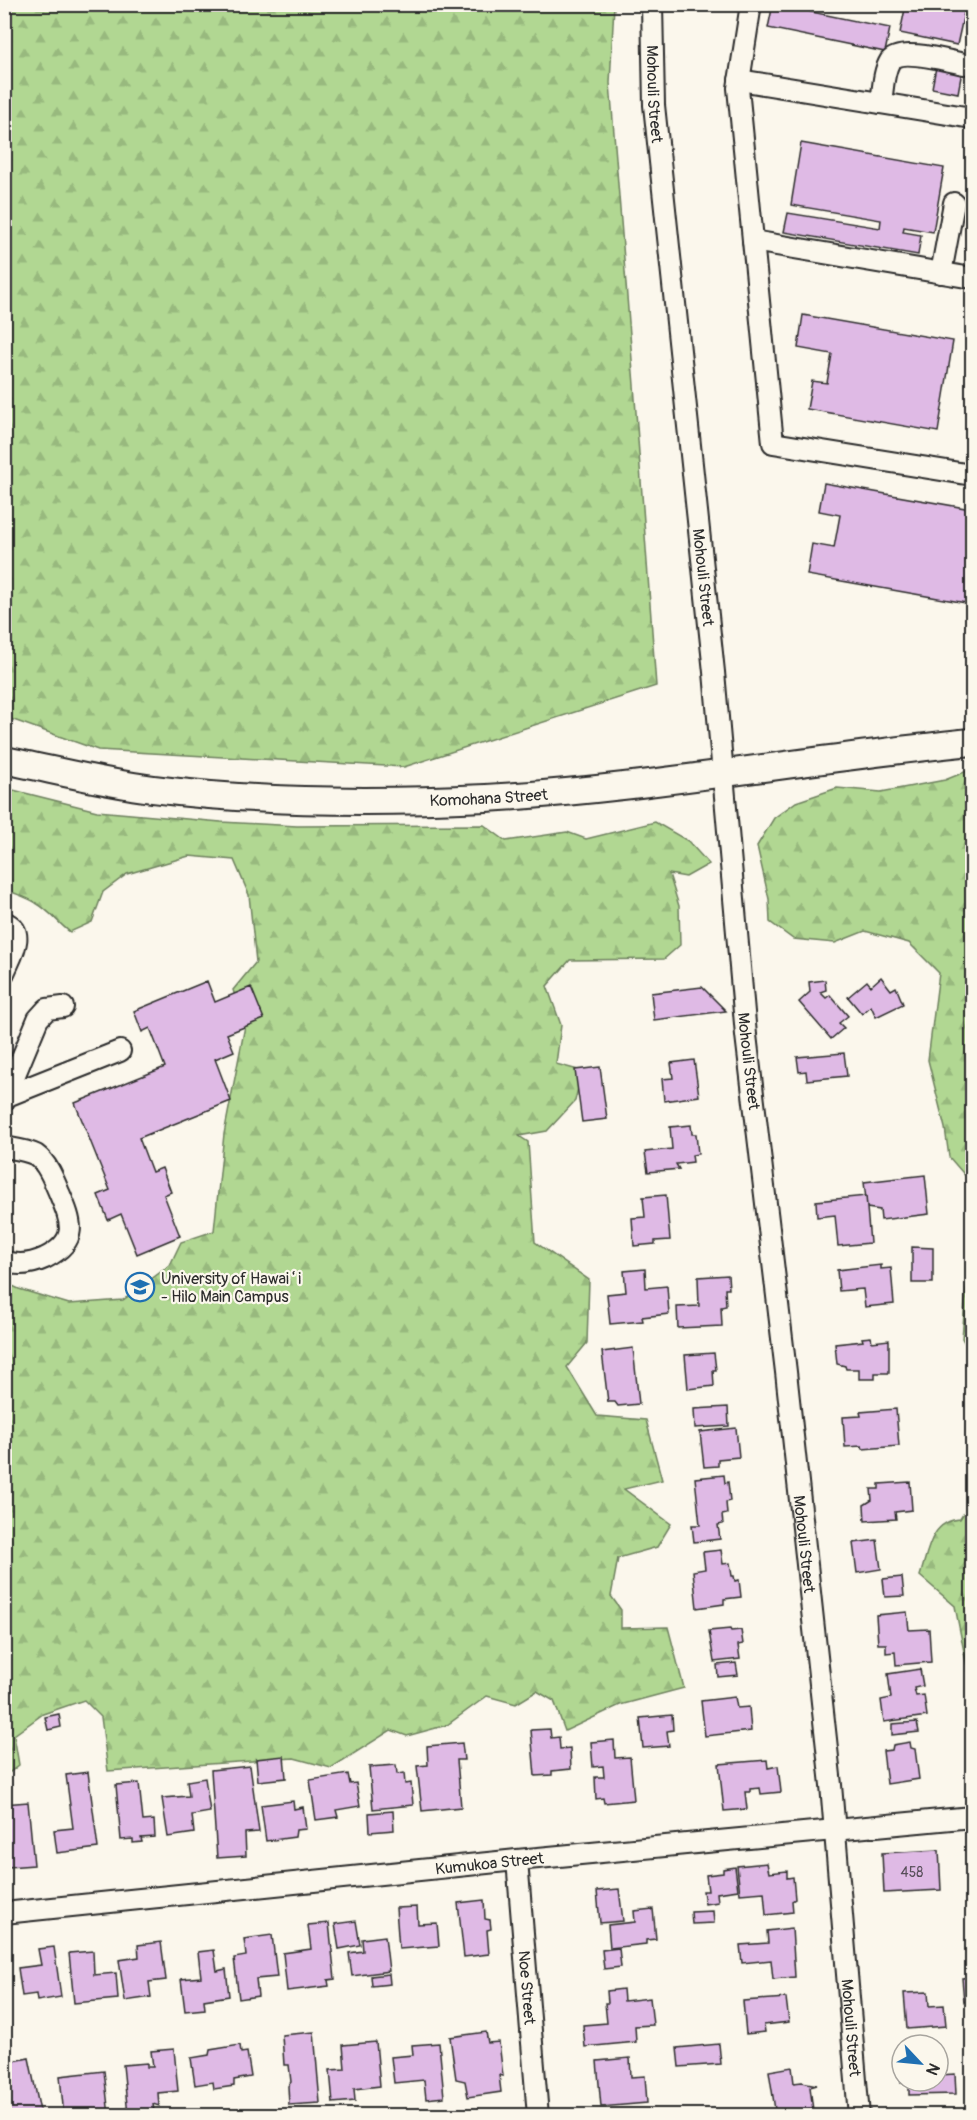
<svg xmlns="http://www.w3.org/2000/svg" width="977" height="2120" font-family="Pangolin,sans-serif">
  <defs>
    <pattern id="forest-firs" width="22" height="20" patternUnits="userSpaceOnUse" patternTransform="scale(1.5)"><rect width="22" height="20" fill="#b1d792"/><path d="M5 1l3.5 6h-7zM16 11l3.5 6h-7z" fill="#98b97e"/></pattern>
  </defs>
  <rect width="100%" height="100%" fill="#fbf7ec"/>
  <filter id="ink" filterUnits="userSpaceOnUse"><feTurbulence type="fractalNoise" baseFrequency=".0167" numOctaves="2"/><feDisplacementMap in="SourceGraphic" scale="12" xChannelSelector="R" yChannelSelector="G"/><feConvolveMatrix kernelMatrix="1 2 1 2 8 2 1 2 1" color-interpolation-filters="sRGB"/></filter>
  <g filter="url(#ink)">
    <g fill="url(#forest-firs)" stroke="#6e815e" stroke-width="1.5">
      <polygon points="5,4 614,5 610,83 634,385 656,686 404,767 98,750 5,717"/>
      <polygon points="972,769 972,1357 962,1338 972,1217 969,1180 949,1157 945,1128 928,1060 939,973 909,943 865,931 835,943 793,939 770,922 769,899 757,846 774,818 796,802 837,788 881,792 945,780"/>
      <path d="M 5,788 L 97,811 L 221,822 L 297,826 L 484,825 L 506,841 L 567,832 L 586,839 L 655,822 L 688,841 L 709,864 L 686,877 L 669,874 L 679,906 L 680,945 L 664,959 L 570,960 L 547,986 L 561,1025 L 556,1064 L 582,1071 L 575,1101 L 547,1131 L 519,1136 L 528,1142 L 535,1242 L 589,1280 L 587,1343 L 567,1367 L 597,1416 L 646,1420 L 662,1480 L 624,1489 L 671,1524 L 657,1547 L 618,1558 L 611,1596 L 621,1610 L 621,1628 L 668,1627 L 684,1688 L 620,1705 L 565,1731 L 554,1701 L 537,1691 L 516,1704 L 487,1696 L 447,1725 L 407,1736 L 391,1730 L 331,1768 L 294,1758 L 108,1771 L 101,1717 L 84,1700 L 43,1714 L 14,1735 L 19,1765 L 5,1776 L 4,1282 L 19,1289 L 69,1304 L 123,1300 L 170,1265 L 181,1242 L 214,1231 L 224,1134 L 245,1026 L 233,990 L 256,962 L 249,895 L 234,860 L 189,856 L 127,874 L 103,892 L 92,922 L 70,932 C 58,923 50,911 36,903 C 27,897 15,894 5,889 Z"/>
      <path d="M 972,1500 L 972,1713 L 969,1710 L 969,1677 L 955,1606 L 920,1576 C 928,1552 930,1521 960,1519 Z"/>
    </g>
    <g fill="#dfbae5" stroke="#2b2b2b" stroke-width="1.5">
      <polygon points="773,4 890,28 885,52 768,28"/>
      <polygon points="906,4 966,4 957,45 900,33"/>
      <polygon points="936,67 962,71 958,93 932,88"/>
      <polygon points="801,143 944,168 933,232 904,227 903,232 921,235 918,255 784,232 788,213 880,228 881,220 791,205"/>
      <polygon points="803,315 953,341 938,432 807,409 812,381 827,383 832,354 798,348"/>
      <polygon points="972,399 972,450 964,449"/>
      <polygon points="824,483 971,509 972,498 972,604 807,575 812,544 834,548 840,515 819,511"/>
      <polygon points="881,977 891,990 896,987 903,1004 876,1017 871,1006 862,1014 848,997 867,981 871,986"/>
      <polygon points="825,980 826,990 820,992 826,998 830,995 848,1016 839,1023 844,1028 831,1039 799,1002 810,992 809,982"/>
      <polygon points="207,981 215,1002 251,987 264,1019 227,1034 234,1051 215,1059 231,1101 139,1138 152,1172 162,1168 171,1192 164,1195 180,1236 137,1254 121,1214 108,1220 98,1195 110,1190 75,1103 165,1067 150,1028 142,1032 134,1011"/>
      <polygon points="702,987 726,1011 654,1020 651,993"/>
      <polygon points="844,1053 847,1076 807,1080 806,1071 799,1072 797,1057"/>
      <polygon points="694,1060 699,1096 664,1101 662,1079 673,1078 671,1063"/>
      <polygon points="600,1067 607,1119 582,1122 575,1070"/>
      <polygon points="691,1125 692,1134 696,1134 698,1154 692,1155 693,1162 676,1164 679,1169 648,1172 645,1152 672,1149 670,1127"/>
      <polygon points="925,1175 929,1214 881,1220 880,1210 867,1208 864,1182"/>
      <polygon points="666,1195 670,1240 655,1241 655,1244 634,1246 632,1218 645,1217 643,1197"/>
      <polygon points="866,1196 870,1243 838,1246 835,1215 817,1217 816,1201"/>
      <polygon points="912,1247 933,1248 933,1283 912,1283"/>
      <polygon points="881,1265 881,1269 891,1268 894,1304 865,1307 863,1289 839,1291 837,1270"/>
      <polygon points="645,1269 646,1288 667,1286 669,1314 642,1317 643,1321 610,1324 607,1294 626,1292 624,1271"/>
      <polygon points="728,1275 729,1289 725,1289 726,1306 721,1307 722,1326 678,1328 677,1307 699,1306 698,1277"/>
      <polygon points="871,1337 872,1342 889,1340 889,1373 875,1373 875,1379 859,1379 859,1369 846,1369 845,1366 837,1364 835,1344 863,1341 862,1338"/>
      <polygon points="633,1348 639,1404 618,1406 615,1402 608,1402 602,1352"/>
      <polygon points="714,1353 716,1370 713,1370 714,1386 688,1389 685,1355"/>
      <polygon points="728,1407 729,1426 695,1428 694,1409"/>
      <polygon points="896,1409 899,1446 863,1449 862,1446 845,1447 843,1417 861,1416 860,1412"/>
      <polygon points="736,1428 739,1457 718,1459 718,1466 704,1467 700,1432"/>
      <polygon points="724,1475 725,1483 728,1482 730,1501 726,1502 727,1514 722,1515 723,1524 718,1525 720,1539 694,1542 692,1525 700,1525 695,1478"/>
      <polygon points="910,1482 912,1510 895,1512 896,1519 865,1521 864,1505 872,1500 871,1489 879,1489 879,1484"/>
      <polygon points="877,1540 881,1569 857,1573 853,1543"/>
      <polygon points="721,1550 723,1564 730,1563 732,1576 734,1576 735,1581 739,1580 741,1597 724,1599 724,1604 697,1608 693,1571 705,1569 703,1552"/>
      <polygon points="902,1577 904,1596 885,1597 883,1579"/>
      <polygon points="907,1612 909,1630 929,1629 931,1662 896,1665 895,1652 886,1653 886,1644 878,1644 876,1615"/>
      <polygon points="730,1629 731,1631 741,1630 743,1644 738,1645 740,1659 714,1662 709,1631"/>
      <polygon points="736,1663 738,1675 718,1677 717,1665"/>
      <polygon points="920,1669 923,1686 914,1688 916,1696 924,1695 927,1716 884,1722 881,1700 891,1698 888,1674"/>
      <polygon points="735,1697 737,1708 749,1707 751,1731 705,1736 701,1701"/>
      <polygon points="59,1714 61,1727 48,1730 45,1717"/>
      <polygon points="672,1715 673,1730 667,1731 669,1746 643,1748 640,1718"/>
      <polygon points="917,1722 919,1732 892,1735 892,1724"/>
      <polygon points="550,1729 551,1738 559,1737 560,1749 570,1748 571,1769 552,1771 552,1775 535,1776 531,1730"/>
      <polygon points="614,1740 615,1758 630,1757 634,1800 604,1803 603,1798 596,1799 595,1777 604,1777 603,1766 593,1767 591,1742"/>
      <polygon points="910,1742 911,1748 915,1749 919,1779 887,1784 883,1751 892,1750 893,1745"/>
      <polygon points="462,1743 464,1760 457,1760 461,1807 422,1811 417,1766 428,1765 427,1746"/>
      <polygon points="284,1756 286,1778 258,1781 256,1759"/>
      <polygon points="767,1760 768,1768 778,1766 781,1792 761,1794 760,1788 750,1789 750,1792 745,1792 747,1809 724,1811 719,1764"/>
      <polygon points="396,1765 397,1774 404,1773 405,1784 411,1783 413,1805 373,1809 369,1767"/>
      <polygon points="250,1766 259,1832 245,1833 246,1856 217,1858 211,1770"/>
      <polygon points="88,1772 98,1848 57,1853 54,1830 73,1828 66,1775"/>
      <polygon points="348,1774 350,1784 356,1783 360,1806 336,1810 338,1817 316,1820 310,1780"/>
      <polygon points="205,1778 210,1812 192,1815 194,1833 168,1837 162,1798 189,1796 187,1781"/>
      <polygon points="139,1783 143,1821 154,1820 155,1837 141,1838 142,1842 133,1843 133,1839 121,1840 116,1785"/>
      <polygon points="293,1801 294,1809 303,1807 306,1829 296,1830 295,1837 266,1841 261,1805"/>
      <polygon points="28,1802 34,1865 8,1867 4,1804"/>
      <polygon points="393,1811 394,1830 370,1832 369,1813"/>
      <polygon points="939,1850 941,1890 884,1893 882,1853"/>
      <polygon points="767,1863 769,1873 787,1871 787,1878 793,1877 795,1899 792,1901 793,1912 766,1915 764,1892 740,1894 737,1866"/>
      <polygon points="735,1867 738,1890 717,1893 718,1902 705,1904 703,1891 708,1891 706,1875 723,1873 723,1869"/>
      <polygon points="619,1889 623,1921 600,1923 597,1891"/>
      <polygon points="484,1900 485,1919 490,1920 491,1929 487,1930 489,1954 464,1957 458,1903"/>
      <polygon points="417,1907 418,1924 437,1923 439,1946 399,1949 396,1908"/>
      <polygon points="653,1909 656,1939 646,1940 646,1944 610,1948 608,1925 635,1922 634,1911"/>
      <polygon points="713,1911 714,1923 692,1924 691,1912"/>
      <polygon points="356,1921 360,1945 339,1949 335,1924"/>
      <polygon points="329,1923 335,1979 328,1980 329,1986 287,1991 283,1953 311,1949 308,1925"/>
      <polygon points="792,1928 795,1977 773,1979 771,1960 742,1963 740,1945 768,1943 767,1931"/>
      <polygon points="272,1935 277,1977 256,1979 258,1996 239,1999 234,1958 246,1956 244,1939"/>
      <polygon points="385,1936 389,1971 352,1976 349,1953 363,1951 362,1939"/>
      <polygon points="161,1942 166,1980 149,1982 151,1997 125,2001 119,1960 139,1957 138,1945"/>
      <polygon points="54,1947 61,1997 37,2001 36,1994 22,1996 18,1968 41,1965 38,1949"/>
      <polygon points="619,1948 621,1967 604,1969 602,1950"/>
      <polygon points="214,1950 217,1971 226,1969 229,1996 204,2000 205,2009 185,2011 181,1979 201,1977 198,1952"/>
      <polygon points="93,1951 94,1975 116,1973 118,1999 74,2003 69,1953"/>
      <polygon points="389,1974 390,1984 372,1986 371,1976"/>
      <polygon points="972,1977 972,2001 964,2002 962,1978"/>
      <polygon points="623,1989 624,2001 650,1998 653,2025 635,2026 636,2042 585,2047 583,2025 607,2023 605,2003 608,2003 607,1991"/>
      <polygon points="928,1992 929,2006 944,2005 946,2026 907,2029 904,1993"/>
      <polygon points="786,1998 789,2022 764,2025 765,2032 746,2034 743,2001"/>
      <polygon points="314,2032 320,2103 289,2105 288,2086 291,2082 289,2065 284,2065 282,2035"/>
      <polygon points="486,2032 488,2043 499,2042 503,2076 499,2075 501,2092 468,2097 465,2081 456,2079 450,2037"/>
      <polygon points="376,2042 380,2086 354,2089 355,2101 333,2103 330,2070 345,2069 343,2045"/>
      <polygon points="439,2043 444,2097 426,2099 424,2080 394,2083 391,2057 413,2055 412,2045"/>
      <polygon points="719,2044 721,2064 679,2067 677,2048"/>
      <polygon points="240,2045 241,2053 247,2052 251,2077 234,2080 234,2086 214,2089 213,2082 195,2085 191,2058 209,2055 210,2050"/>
      <polygon points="174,2049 178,2091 158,2093 159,2106 153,2104 154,2112 128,2115 123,2065 147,2063 147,2067 153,2067 151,2051"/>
      <polygon points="29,2058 41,2116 6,2116 4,2063"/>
      <polygon points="630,2058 631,2077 645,2076 647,2103 601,2107 597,2061"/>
      <polygon points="938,2061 939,2075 955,2074 956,2094 909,2095 909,2081 901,2082 900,2062 902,2062 902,2081 938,2081"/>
      <polygon points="792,2067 794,2083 802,2082 817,2085 810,2087 813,2110 808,2110 809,2116 776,2116 769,2071"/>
      <polygon points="104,2071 109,2116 64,2116 60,2076"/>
    </g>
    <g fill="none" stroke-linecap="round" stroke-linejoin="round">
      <g stroke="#2b2b2b" stroke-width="24">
        <g id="minor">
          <path id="s1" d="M 652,4 L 654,105 L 714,672 L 746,1035 L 786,1372 L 831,1785 L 859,2116"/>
          <polyline points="751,4 738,88 773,443 972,475"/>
          <polyline points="739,80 972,118"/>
          <path d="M 881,103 C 883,91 883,72 890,61 C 901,47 948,61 964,64"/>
          <polyline points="753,241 972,278"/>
          <polyline points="941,273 954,203"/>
          <path d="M 4,922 C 28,931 11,956 4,973"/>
          <polyline points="7,1096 120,1051"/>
          <polyline points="4,1101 38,1019 47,1009 63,1007"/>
          <path d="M 4,1147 C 15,1149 26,1150 36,1155 C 47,1163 53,1178 58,1190 C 71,1221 81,1240 45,1258 C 32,1264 17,1266 4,1261"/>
          <path id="s2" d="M 517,1860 L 538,2116"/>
          <path id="s3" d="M 4,1913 L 517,1860 L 972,1817"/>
        </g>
      </g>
      <g stroke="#2b2b2b" stroke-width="30">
        <g id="major">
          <path id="s4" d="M 4,760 C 54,770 104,783 153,789 C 263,803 376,803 486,798 C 649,789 810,758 972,742"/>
        </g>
      </g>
      <use href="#minor" stroke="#fbf7ec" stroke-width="20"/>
      <use href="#major" stroke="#fbf7ec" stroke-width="26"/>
    </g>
  </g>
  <defs>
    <g id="university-ring" transform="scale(1.5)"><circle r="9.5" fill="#fbf7ec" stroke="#1f6fb2" stroke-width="1.5"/><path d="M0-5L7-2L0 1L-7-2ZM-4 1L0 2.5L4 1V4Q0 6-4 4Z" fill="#1f6fb2"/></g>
  </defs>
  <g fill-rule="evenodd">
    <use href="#university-ring" x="140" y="1287"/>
  </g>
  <g text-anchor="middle" stroke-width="4.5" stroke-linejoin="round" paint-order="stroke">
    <g font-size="14" fill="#584f5a">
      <text x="912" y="1877">458</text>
    </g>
    <g font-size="16" fill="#2b2b2b" stroke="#fbf7ec">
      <text dy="6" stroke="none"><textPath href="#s1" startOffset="90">Mohouli Street</textPath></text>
      <text dy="6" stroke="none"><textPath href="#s1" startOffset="576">Mohouli Street</textPath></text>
      <text dy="6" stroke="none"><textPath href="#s4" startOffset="488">Komohana Street</textPath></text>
      <text dy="6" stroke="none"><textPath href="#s1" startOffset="1062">Mohouli Street</textPath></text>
      <text dy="6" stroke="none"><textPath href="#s1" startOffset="1548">Mohouli Street</textPath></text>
      <text dy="6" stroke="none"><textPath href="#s3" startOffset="488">Kumukoa Street</textPath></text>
      <text dy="6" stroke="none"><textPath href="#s2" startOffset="128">Noe Street</textPath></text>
      <text dy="6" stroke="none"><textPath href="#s1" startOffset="2034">Mohouli Street</textPath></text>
    </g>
    <g font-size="16" fill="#2b2b2b" stroke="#fbf7ec" text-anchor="start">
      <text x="161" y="1284">University of Hawaiʻi<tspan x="161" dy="18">- Hilo Main Campus</tspan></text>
    </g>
  </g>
  <rect width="977" height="2120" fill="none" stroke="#fbf7ec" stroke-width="24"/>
  <rect x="12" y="12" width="953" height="2096" fill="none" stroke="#2b2b2b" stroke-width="2" filter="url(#ink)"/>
  <g transform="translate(920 2063) rotate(116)"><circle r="28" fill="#fbf7ec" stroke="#a8a59f" stroke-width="1.5"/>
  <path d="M0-4.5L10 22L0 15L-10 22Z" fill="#1f6fb2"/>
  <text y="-9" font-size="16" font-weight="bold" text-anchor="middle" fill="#2b2b2b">N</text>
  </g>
</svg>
